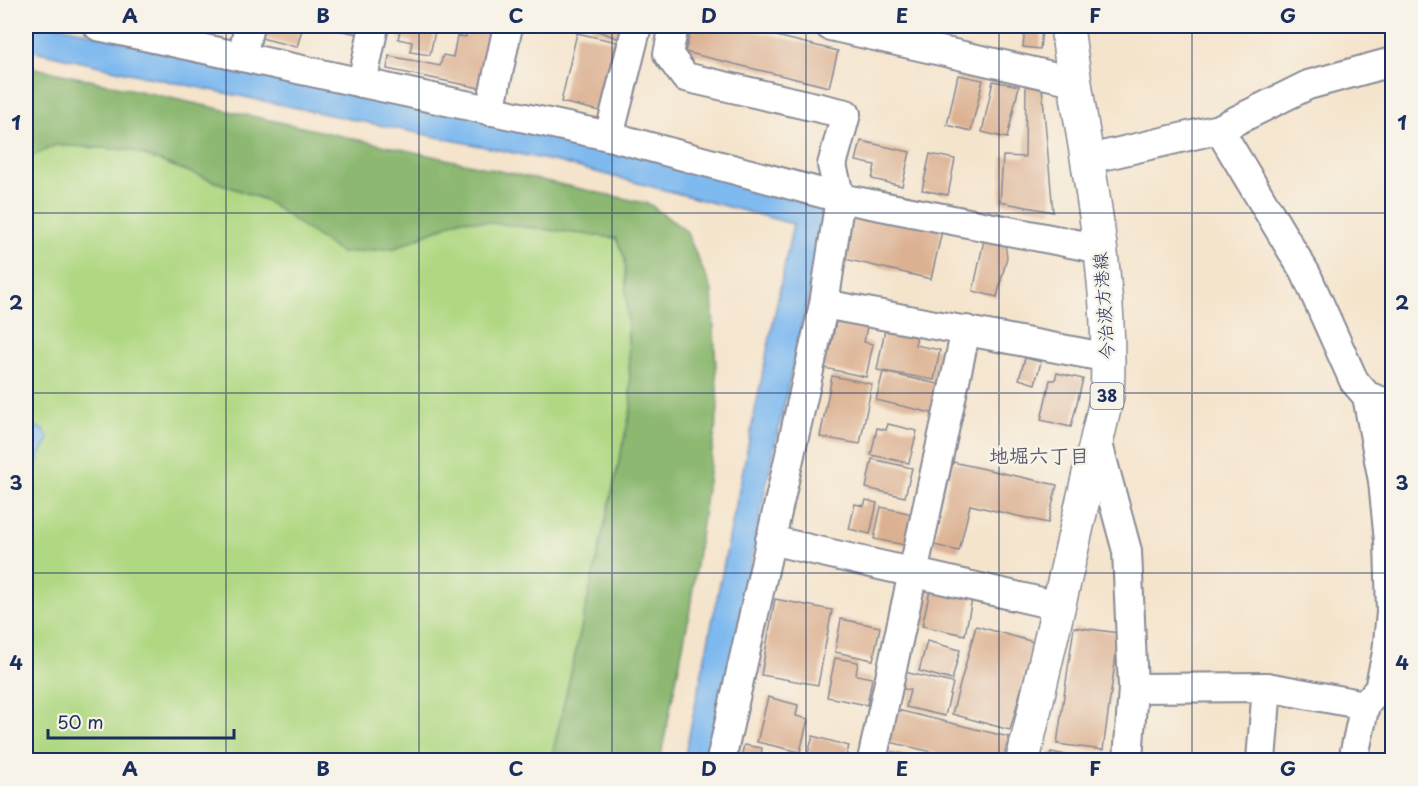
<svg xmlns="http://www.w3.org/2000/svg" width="1418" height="786" font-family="'Playpen Sans','Klee One',sans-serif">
  <rect width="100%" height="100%" fill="#f7f3e8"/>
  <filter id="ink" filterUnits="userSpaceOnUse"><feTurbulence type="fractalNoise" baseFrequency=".0167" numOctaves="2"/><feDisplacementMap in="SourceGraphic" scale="12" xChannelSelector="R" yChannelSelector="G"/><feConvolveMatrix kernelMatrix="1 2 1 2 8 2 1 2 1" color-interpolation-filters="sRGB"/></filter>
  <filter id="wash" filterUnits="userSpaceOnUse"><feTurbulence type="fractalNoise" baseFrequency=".008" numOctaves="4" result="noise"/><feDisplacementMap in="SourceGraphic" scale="24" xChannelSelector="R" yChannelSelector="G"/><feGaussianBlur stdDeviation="1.35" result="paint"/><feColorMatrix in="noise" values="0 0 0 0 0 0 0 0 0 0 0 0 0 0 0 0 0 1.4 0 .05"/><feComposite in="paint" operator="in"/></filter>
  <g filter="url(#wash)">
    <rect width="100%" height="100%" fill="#f5e4cc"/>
    <polygon fill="#b0d883" stroke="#668470" stroke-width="1.5" points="55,145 130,150 265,200 342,253 395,248 461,219 616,238 625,259 631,409 551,760 26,760 26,159"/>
    <polygon fill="#8cb871" stroke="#547468" stroke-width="1.5" points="26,66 649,204 686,231 712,291 718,409 689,616 660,760 551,760 631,409 625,259 616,238 461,219 395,248 341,253 265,200 130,150 56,145 26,159"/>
    <g fill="#7eb9ef" stroke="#4c74a6" stroke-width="1.5">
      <polygon points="26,26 60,26 263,74 498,119 810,199 827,212 766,486 713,760 684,760 793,224 562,163 129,73 26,49"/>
      <polygon points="31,424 45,431 49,439 38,459 26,495 26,449 30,437 28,428"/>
    </g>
    <g id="blocks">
      <g fill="#dcb192">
        <polygon points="264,26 303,26 297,47 261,38"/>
        <polygon points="339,26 360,26 358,34 338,30"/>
        <polygon points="401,26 436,26 430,55 410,52 412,42 398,39"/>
        <polygon points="591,26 625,26 620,39 590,28"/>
        <polygon points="692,26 736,26 838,51 829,87 685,52"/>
        <polygon points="468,27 497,33 485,89 387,69 389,56 440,66 443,55 453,57 457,36 466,37"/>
        <polygon points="1025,28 1042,30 1040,49 1023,47"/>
        <polygon points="577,33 617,42 600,111 561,102"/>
        <polygon points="958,75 983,80 971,131 947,125"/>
        <polygon points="993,81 1019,86 1007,138 982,132"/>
        <polygon points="1026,83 1042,87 1053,212 1000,202 1003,156 1025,157"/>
        <polygon points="861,141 910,152 902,186 872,179 875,165 856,161"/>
        <polygon points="930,154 955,159 948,195 922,190"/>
        <polygon points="848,208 942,231 931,279 845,259 847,251 838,250"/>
        <polygon points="984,240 1005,244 1007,257 997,297 973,291"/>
        <polygon points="837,316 868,322 864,342 873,344 866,377 820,367 823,349 830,350"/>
        <polygon points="886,324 918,331 915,345 940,350 934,380 877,370"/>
        <polygon points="1025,358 1041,362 1035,384 1019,379"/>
        <polygon points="883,372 943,385 936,414 876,400"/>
        <polygon points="1057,373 1083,379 1071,427 1041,420 1050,380 1055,380"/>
        <polygon points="832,376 872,384 860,444 820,437"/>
        <polygon points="888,424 917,431 909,463 871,455 877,428 886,430"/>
        <polygon points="872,459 912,468 905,497 866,488"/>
        <polygon points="953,462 1057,485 1048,523 970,505 959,551 934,545"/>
        <polygon points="866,500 877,503 870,534 849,529 855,504 864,506"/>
        <polygon points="881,507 917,515 910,546 874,539"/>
        <polygon points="931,586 973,594 965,635 922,626"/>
        <polygon points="775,599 832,610 818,685 761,675"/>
        <polygon points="841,619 880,627 873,660 835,652"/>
        <polygon points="976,626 1034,642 1010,730 952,714"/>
        <polygon points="1074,627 1119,633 1103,750 1057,744"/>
        <polygon points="927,641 960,650 952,680 919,671"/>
        <polygon points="835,658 858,662 856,675 872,678 867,705 827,697"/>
        <polygon points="904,672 953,683 945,716 906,707 910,690 900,688"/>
        <polygon points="768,697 798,705 796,716 808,719 800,752 757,742"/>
        <polygon points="889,708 1009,737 1003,760 966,760 881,740"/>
        <polygon points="813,736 849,746 845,760 806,760"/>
        <polygon points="744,745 762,748 760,760 741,757"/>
        <polygon points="892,752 926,760 889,760"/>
        <polygon points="1051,752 1066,755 1065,760 1049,760"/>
        <polygon points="1076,757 1091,759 1091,760 1076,760"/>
      </g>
    </g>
  </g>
  <g filter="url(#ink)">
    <use href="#blocks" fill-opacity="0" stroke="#888a95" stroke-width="1.5"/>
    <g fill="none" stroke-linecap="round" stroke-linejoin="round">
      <g stroke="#888a95" stroke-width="32">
        <g id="minor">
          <polyline points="98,26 609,136 840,198 1101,249"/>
          <polyline points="674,26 668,54 685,77 846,114 832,165 840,198 824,304 721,760"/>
          <polyline points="830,26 1074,81"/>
          <polyline points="242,57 249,26"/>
          <polyline points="362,83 374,26"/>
          <polyline points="490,111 508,26"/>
          <polyline points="1219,129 1306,274 1354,381 1367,396 1383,481 1389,541 1391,612 1387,653 1379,689 1365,705 1353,760"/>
          <polyline points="609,136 637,26"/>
          <polyline points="1089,159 1219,129 1308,85 1392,62"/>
          <polyline points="824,304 1109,358"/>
          <polyline points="1367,396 1392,405"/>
          <polyline points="1098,444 1127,551 1133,688 1128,760"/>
          <polyline points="770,540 1059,606"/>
          <polyline points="1133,688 1267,687 1365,705"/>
          <polyline points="872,760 966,330"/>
          <polyline points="1261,760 1267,687"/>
        </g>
      </g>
      <g stroke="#888a95" stroke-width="36">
        <path id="primary" d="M 1023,760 L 1107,396 C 1114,271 1082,149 1067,26"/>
      </g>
      <use href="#minor" stroke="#fff" stroke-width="28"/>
      <use href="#primary" stroke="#fff" stroke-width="33"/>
    </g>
  </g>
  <path fill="none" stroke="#1b2f5e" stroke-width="1.5" stroke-opacity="0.55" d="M 226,26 L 226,760M 419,26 L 419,760M 612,26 L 612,760M 806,26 L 806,760M 999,26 L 999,760M 1192,26 L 1192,760M 26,213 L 1392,213M 26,393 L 1392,393M 26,573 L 1392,573"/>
  <g text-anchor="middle" stroke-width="5" stroke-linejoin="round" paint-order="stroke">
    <rect fill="#f7f3e8" stroke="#5d6a87" stroke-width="1.5" x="1090.5" y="383" width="33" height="26" rx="4.5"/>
    <g font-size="16" font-weight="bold" fill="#1b2f5e">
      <text x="1107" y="402">38</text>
    </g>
    <g font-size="18" fill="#1b2f5e" stroke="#f7f3e8">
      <text transform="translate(1104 306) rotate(-94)" y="6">今治波方港線</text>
    </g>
    <g font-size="20" font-weight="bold" fill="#5f5c70" stroke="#f7f3e8">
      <text x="1039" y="463">地堀六丁目</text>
    </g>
  </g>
  <rect width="1418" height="786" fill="none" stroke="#f7f3e8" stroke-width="66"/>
  <path d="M48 729v9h186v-9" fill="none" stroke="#1b2f5e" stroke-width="3"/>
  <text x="57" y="729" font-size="18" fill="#1b2f5e" stroke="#f7f3e8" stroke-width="4.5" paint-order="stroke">50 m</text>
  <rect x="33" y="33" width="1352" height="720" fill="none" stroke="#1b2f5e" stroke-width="2"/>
  <g font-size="20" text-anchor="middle" font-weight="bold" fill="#1b2f5e">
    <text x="130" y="23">A</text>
    <text x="323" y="23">B</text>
    <text x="516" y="23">C</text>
    <text x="709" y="23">D</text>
    <text x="902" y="23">E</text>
    <text x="1095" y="23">F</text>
    <text x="1288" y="23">G</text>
    <text x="16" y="130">1</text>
    <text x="1402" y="130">1</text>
    <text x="16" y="310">2</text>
    <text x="1402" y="310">2</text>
    <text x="16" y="490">3</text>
    <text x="1402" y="490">3</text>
    <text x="16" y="670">4</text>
    <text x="1402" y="670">4</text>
    <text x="130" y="776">A</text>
    <text x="323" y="776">B</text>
    <text x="516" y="776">C</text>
    <text x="709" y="776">D</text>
    <text x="902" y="776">E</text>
    <text x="1095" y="776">F</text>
    <text x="1288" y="776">G</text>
  </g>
</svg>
